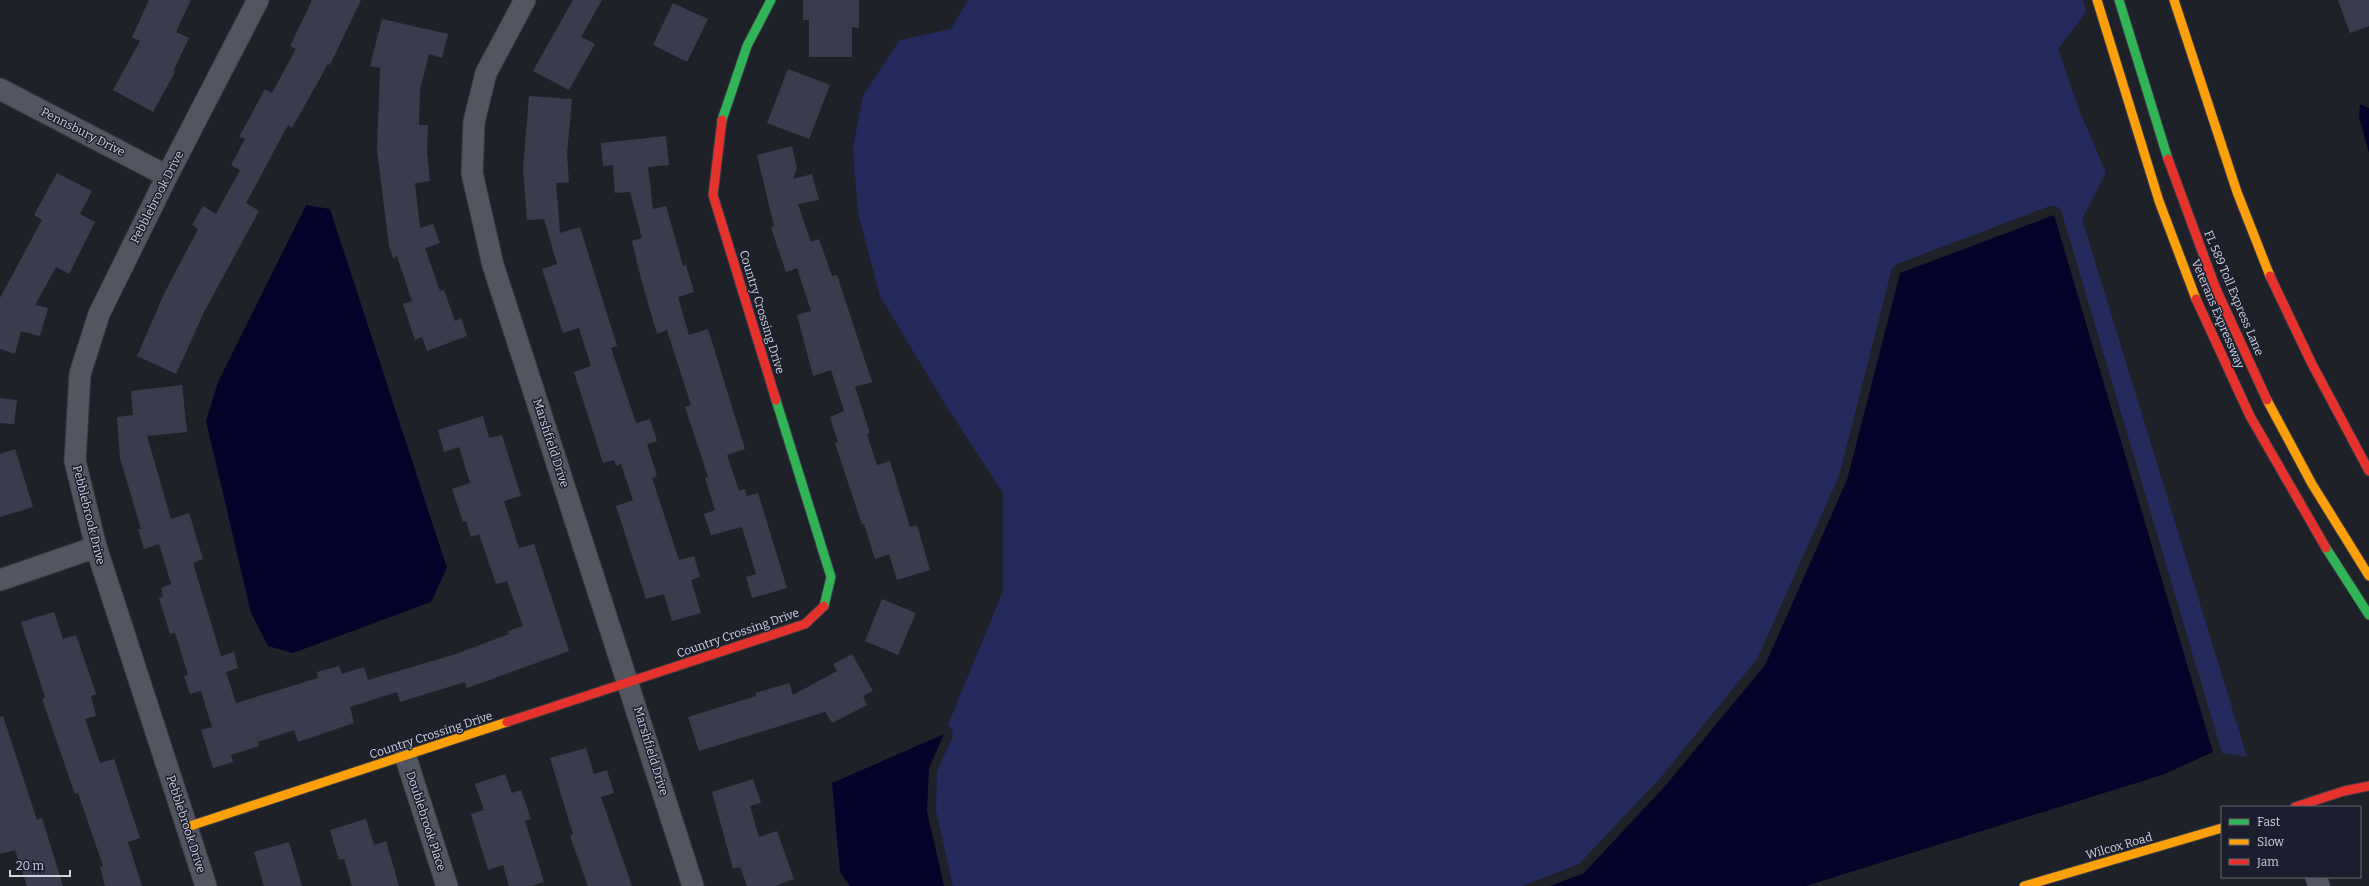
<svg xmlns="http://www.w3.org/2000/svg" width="2369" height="886" font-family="Bitter,serif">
  <rect width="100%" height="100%" fill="#1f2129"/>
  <polygon fill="#242a5c" points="968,0 2083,0 2086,12 2058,49 2080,112 2106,173 2082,219 2247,757 2222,753 2061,210 2056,206 2050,206 1897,264 1892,268 1839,476 1757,659 1660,778 1579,864 1522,886 953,886 936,811 937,771 953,736 952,730 948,725 1003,591 1003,493 945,404 880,296 858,212 853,149 863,96 900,40 951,29"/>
  <g fill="#06032b">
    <polygon points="2360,104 2369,108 2369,153 2359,117"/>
    <polygon points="306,205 330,209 447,568 431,602 293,653 268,646 251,613 206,421 218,382"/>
    <polygon points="2054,215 2213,752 2165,774 1806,886 1550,886 1584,873 1666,785 1765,665 1847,480 1900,273"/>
    <polygon points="944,734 929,768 927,811 944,886 850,886 840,872 832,783"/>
  </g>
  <g fill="#3a3c4d">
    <polygon points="149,0 191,0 176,32 189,38 173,71 175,72 153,112 113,90 140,41 132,37"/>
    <polygon points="312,0 361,0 330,65 328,64 292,128 288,125 246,203 259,211 204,312 176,374 137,356 165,292 198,229 192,225 203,206 216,214 240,170 231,165 245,139 239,137 265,89 272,93 296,49 290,46"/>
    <polygon points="573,0 602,0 581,37 595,44 569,90 533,71"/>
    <polygon points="803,0 859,0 859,28 852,27 852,57 809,57 809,20 803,20"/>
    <polygon points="2338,0 2369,0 2369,26 2350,33"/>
    <polygon points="673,3 708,19 687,62 653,45"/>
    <polygon points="382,19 448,34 442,58 429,54 420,90 419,125 428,125 427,152 430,181 415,183 420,228 433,224 440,243 425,248 440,291 444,290 455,321 461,318 467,336 427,351 422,337 415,340 403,304 412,301 397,256 393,258 389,246 377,151 380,68 370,66"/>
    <polygon points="788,69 830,85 809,139 767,123"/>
    <polygon points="529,96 572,99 567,154 569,182 556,183 560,233 580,227 617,346 611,348 636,423 650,419 657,441 647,444 657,476 652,478 679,560 694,556 700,577 691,580 701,613 672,621 664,594 646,599 616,506 633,500 621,464 616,466 614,460 603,463 574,372 591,366 579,328 563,333 542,269 557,264 544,219 527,220 523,169"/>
    <polygon points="666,136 669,165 648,167 653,209 666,206 683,266 686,265 694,292 678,297 689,335 708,329 745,449 727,455 739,491 745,489 747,496 758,493 787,588 752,598 746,577 756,574 742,527 711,535 704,514 715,510 705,478 708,477 685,407 691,405 667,330 657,334 641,279 632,241 642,238 630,192 615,193 613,165 603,166 601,143"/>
    <polygon points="792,146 797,168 793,179 812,174 819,200 798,204 811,242 819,239 832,276 837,275 872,382 855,387 870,433 867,434 877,465 890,461 910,527 917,525 930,570 897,580 889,554 875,559 864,524 862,525 835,443 838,442 830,417 844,411 831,370 813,376 797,315 811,311 797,268 786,272 771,228 774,226 757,155"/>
    <polygon points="57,173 92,191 80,214 95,222 69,274 56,267 35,305 48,308 40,336 21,331 15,354 0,349 0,298 42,220 34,215"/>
    <polygon points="182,385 187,432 147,436 171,519 189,513 203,559 193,563 221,656 234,652 238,668 226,672 236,703 318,678 317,672 339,666 342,674 364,667 368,680 456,654 509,634 508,631 523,626 507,581 496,584 479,534 471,537 466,521 463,522 452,489 470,483 459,447 444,452 438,430 483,416 489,438 502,435 521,496 504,501 519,548 534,544 569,651 467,688 465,682 400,702 397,692 350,707 354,723 298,742 294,730 258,742 259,746 231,755 233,762 213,768 201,730 212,727 201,691 190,694 184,676 188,675 175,633 170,634 159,598 163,597 161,588 171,584 159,544 144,549 138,529 141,529 120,458 117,417 133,415 131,391"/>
    <polygon points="0,398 17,400 14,424 0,423"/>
    <polygon points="15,449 33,507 0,517 0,454"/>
    <polygon points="882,599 916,613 898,655 865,641"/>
    <polygon points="54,612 63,639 76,635 96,694 91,696 96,716 85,719 100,763 114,759 140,838 128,842 142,886 105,886 100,867 103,866 78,793 75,794 42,699 45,697 21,622"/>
    <polygon points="852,654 873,691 863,696 867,705 832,723 825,712 699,751 688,717 756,696 755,693 789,683 793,695 837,671 833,664"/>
    <polygon points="3,716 37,820 42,818 63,886 27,886 15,850 0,854 0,717"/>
    <polygon points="586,748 594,774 607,770 614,793 601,797 632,886 588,886 570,836 573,834 550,758"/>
    <polygon points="505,774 512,793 521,790 531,819 525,821 544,882 531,886 509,886 503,865 488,870 471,814 484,810 475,784"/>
    <polygon points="753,779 761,803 750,806 759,837 777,831 794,879 775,886 747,886 740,867 733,869 712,792"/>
    <polygon points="366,819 374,845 386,841 399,886 352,886 344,859 339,860 330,830"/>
    <polygon points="289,842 302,886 264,886 254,852"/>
  </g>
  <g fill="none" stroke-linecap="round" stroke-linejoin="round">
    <g stroke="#393b41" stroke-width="23">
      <g id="street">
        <polyline points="525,0 486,73 474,122 472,173 493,265 693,886"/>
        <polyline points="0,89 167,176"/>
        <polyline points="0,580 96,547"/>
        <polyline points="405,755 447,886"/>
        <polyline points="2316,877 2319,886"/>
        <polyline points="206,886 96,547 75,461 80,374 99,314 167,176 258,0"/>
      </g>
    </g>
    <g stroke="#393b41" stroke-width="11">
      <g id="fast">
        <polyline points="2119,0 2168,159"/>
        <polyline points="722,120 747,46 771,0"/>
        <polyline points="776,400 831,577 824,606"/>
        <polyline points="2326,548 2369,615"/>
      </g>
    </g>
    <g stroke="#393b41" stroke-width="11">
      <g id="slow">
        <polyline points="2097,0 2159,201 2196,299"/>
        <polyline points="2174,0 2237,192 2270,276"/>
        <polyline points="2267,400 2312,484 2369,576"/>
        <polyline points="187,827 507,722"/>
        <polyline points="2024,886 2222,828"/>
      </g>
    </g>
    <g stroke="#393b41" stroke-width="11">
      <g id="jam">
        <polyline points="722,120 713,195 776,400"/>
        <polyline points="2168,159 2216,289 2267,400"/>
        <polyline points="2270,276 2312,364 2369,471"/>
        <polyline points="2196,299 2250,416 2326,548"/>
        <polyline points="507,722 805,624 824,606"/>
        <polyline points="2295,807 2344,791 2369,786"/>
      </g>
    </g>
    <use href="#street" stroke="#535660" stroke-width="21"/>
    <use href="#fast" stroke="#30b455" stroke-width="9"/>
    <use href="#slow" stroke="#ff9f0a" stroke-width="9"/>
    <use href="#jam" stroke="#e5322d" stroke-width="9"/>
  </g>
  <g text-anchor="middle" stroke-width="3" stroke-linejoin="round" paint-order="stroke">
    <g font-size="12" fill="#d1d4dd" stroke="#1b1e2d">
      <text transform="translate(83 132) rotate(27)" y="4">Pennsbury Drive</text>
      <text transform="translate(157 197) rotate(-63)" y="4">Pebblebrook Drive</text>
      <text transform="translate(2234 293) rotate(67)" y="4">FL 589 Toll Express Lane</text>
      <text transform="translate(762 312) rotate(73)" y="4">Country Crossing Drive</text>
      <text transform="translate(2218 314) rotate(67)" y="4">Veterans Expressway</text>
      <text transform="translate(551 443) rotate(72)" y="4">Marshfield Drive</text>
      <text transform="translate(89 515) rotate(76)" y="4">Pebblebrook Drive</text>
      <text transform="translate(738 633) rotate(-19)" y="4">Country Crossing Drive</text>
      <text transform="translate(431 735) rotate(-18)" y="4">Country Crossing Drive</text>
      <text transform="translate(651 751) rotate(73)" y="4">Marshfield Drive</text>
      <text transform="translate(426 821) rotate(72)" y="4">Doublebrook Place</text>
      <text transform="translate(186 824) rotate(72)" y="4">Pebblebrook Drive</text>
      <text transform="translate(2119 846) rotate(-16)" y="4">Wilcox Road</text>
    </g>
  </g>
  <rect x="2221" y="806" width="140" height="72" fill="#1b1e2d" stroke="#646773"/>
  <rect x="2229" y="819" width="20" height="6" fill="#30b455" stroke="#646773"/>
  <text x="2257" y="826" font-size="12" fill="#d1d4dd">Fast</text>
  <rect x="2229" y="839" width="20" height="6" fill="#ff9f0a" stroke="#646773"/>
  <text x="2257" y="846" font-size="12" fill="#d1d4dd">Slow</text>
  <rect x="2229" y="859" width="20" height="6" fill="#e5322d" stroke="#646773"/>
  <text x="2257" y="866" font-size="12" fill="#d1d4dd">Jam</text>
  <path d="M10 870v6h60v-6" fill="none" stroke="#d1d4dd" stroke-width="2"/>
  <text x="16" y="870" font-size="12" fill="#d1d4dd" stroke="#1b1e2d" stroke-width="3" paint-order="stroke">20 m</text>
</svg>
